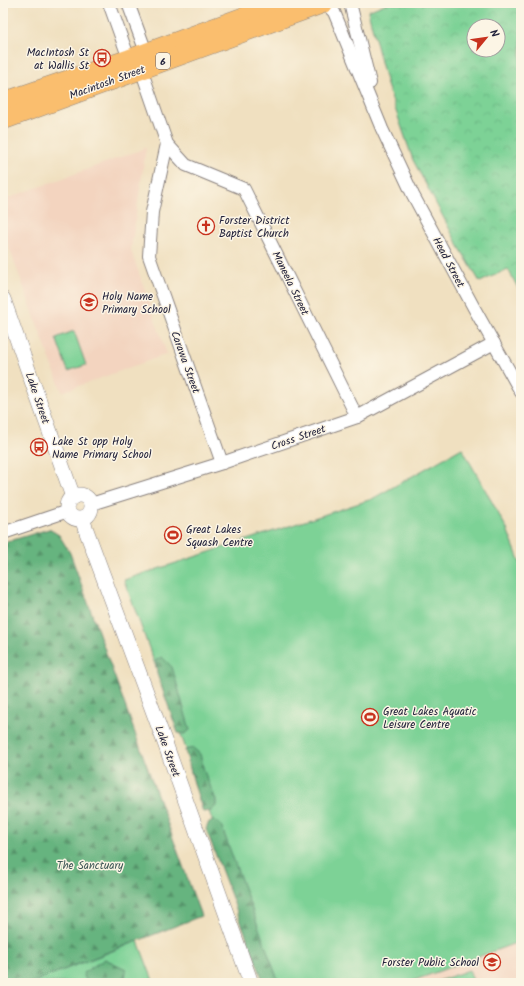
<svg xmlns="http://www.w3.org/2000/svg" width="524" height="986" font-family="Kalam,sans-serif">
  <defs>
    <pattern id="forest-firs" width="22" height="20" patternUnits="userSpaceOnUse"><rect width="22" height="20" fill="#66b47f"/><path d="M5 1l3.5 6h-7zM16 11l3.5 6h-7z" fill="#549269"/></pattern>
    <pattern id="park-crowns" width="20" height="18" patternUnits="userSpaceOnUse"><rect width="20" height="18" fill="#7dd296"/><path d="M2 6a3 3 0 1 1 6 0M12 15a3 3 0 1 1 6 0" fill="none" stroke="#6cb482"/></pattern>
  </defs>
  <rect width="100%" height="100%" fill="#fcf5e5"/>
  <filter id="ink" filterUnits="userSpaceOnUse"><feTurbulence type="fractalNoise" baseFrequency=".025" numOctaves="2"/><feDisplacementMap in="SourceGraphic" scale="8" xChannelSelector="R" yChannelSelector="G"/><feConvolveMatrix kernelMatrix="1 2 1 2 8 2 1 2 1" color-interpolation-filters="sRGB"/></filter>
  <filter id="wash" filterUnits="userSpaceOnUse"><feTurbulence type="fractalNoise" baseFrequency=".012" numOctaves="4" result="noise"/><feDisplacementMap in="SourceGraphic" scale="16" xChannelSelector="R" yChannelSelector="G"/><feGaussianBlur stdDeviation="0.9" result="paint"/><feColorMatrix in="noise" values="0 0 0 0 0 0 0 0 0 0 0 0 0 0 0 0 0 1.4 0 .05"/><feComposite in="paint" operator="in"/></filter>
  <g filter="url(#wash)">
    <rect width="100%" height="100%" fill="#f0e0c0"/>
    <g fill="#f3d4bf">
      <polygon points="146,148 131,250 167,354 62,392 3,231 3,200"/>
      <polygon points="521,941 521,983 407,983"/>
    </g>
    <g fill="#7dd296" stroke="#507a68">
      <polygon points="74,331 86,365 68,371 56,338"/>
      <polygon points="462,448 507,529 521,565 521,941 407,983 272,983 124,580 372,499"/>
      <polygon points="138,941 154,983 30,983"/>
      <polygon points="469,970 474,983 433,983"/>
    </g>
    <g fill="url(#forest-firs)" stroke="#446b5d">
      <polygon points="49,529 59,535 70,553 201,916 30,983 3,983 3,543"/>
      <polygon points="162,657 172,667 190,730 185,734 178,733 157,674 156,660"/>
      <polygon points="193,748 200,754 204,771 216,800 216,806 211,811 203,812 195,787 185,750"/>
      <polygon points="214,820 221,825 279,983 264,983 206,829 209,822"/>
      <polygon points="105,959 126,969 125,983 87,983 83,973"/>
    </g>
    <path fill="url(#park-crowns)" stroke="#507a68" fill-rule="evenodd" d="M 387,3 L 521,3 L 521,294 L 508,269 L 480,282 L 457,243 L 413,160 L 387,85 L 368,11 ZM 474,26 L 498,26 L 498,50 L 474,50 Z"/>
  </g>
  <g filter="url(#ink)">
    <g fill="none" stroke-linecap="round" stroke-linejoin="round">
      <g stroke="#89817e" stroke-width="14">
        <g id="minor">
          <polyline points="109,3 129,59"/>
          <polyline points="128,3 146,52"/>
          <polyline points="325,3 334,12 339,24 382,129 413,195 474,308 521,392"/>
          <polyline points="350,3 370,83"/>
          <polyline points="141,69 167,144 186,165 244,189 357,417"/>
          <polyline points="167,144 152,212 149,256 222,463"/>
          <polyline points="91,504 222,463 357,417 494,343"/>
          <polyline points="3,533 68,511"/>
        </g>
      </g>
      <g stroke="#89817e" stroke-width="16">
        <g id="tertiary">
          <polyline points="3,299 73,497"/>
          <circle cx="79" cy="507" r="12"/>
          <polyline points="82,519 165,743 251,983"/>
        </g>
      </g>
      <g stroke="#89817e" stroke-width="20">
        <g id="primary">
          <polyline points="3,102 129,59 281,3"/>
          <polyline points="3,120 324,3"/>
        </g>
      </g>
      <use href="#minor" stroke="#fff" stroke-width="12"/>
      <use href="#tertiary" stroke="#fff" stroke-width="15"/>
      <use href="#primary" stroke="#fabe6e" stroke-width="19"/>
    </g>
  </g>
  <defs>
    <g id="bus-ring" transform="scale(0.9)"><circle r="9.5" fill="#fcf5e5" stroke="#c8321e" stroke-width="1.5"/><path d="M-5-6H5V4H4V6H2V4H-2V6H-4V4H-5ZM-3.5-4V0h7V-4ZM-3.5 1.2v1.5H-2V1.2ZM2 1.2v1.5H3.5V1.2Z" fill="#c8321e"/></g>
    <g id="church-ring" transform="scale(0.9)"><circle r="9.5" fill="#fcf5e5" stroke="#c8321e" stroke-width="1.5"/><path d="M-1.2-6h2.4v3.5h3.3v2.4h-3.3V6h-2.4V-.1h-3.3v-2.4h3.3Z" fill="#c8321e"/></g>
    <g id="school-ring" transform="scale(0.9)"><circle r="9.5" fill="#fcf5e5" stroke="#c8321e" stroke-width="1.5"/><path d="M0-5L7-2L0 1L-7-2ZM-4 1L0 2.5L4 1V4Q0 6-4 4Z" fill="#c8321e"/></g>
    <g id="stadium-ring" transform="scale(0.9)"><circle r="9.5" fill="#fcf5e5" stroke="#c8321e" stroke-width="1.5"/><path d="M0-5a6.5 5 0 1 0 0 10a6.5 5 0 1 0 0-10ZM-3.5-1.8h7v3.6h-7Z" fill="#c8321e"/></g>
  </defs>
  <g fill-rule="evenodd">
    <use href="#bus-ring" x="102" y="58"/>
    <use href="#church-ring" x="206" y="226"/>
    <use href="#school-ring" x="89" y="302"/>
    <use href="#bus-ring" x="39" y="447"/>
    <use href="#stadium-ring" x="173" y="535"/>
    <use href="#stadium-ring" x="370" y="717"/>
    <use href="#school-ring" x="492" y="962"/>
  </g>
  <g text-anchor="middle" stroke-width="3" stroke-linejoin="round" paint-order="stroke">
    <rect fill="#fcf5e5" stroke="#63616e" stroke-width="1" x="156" y="53" width="14" height="16" rx="3"/>
    <g font-size="10" font-weight="bold" fill="#22223b">
      <text x="163" y="65">6</text>
    </g>
    <g font-size="11" fill="#22223b" stroke="#fcf5e5" text-anchor="start">
      <text x="89" y="56" text-anchor="end">MacIntosh St<tspan x="89" dy="13">at Wallis St</tspan></text>
      <text x="219" y="224">Forster District<tspan x="219" dy="13">Baptist Church</tspan></text>
      <text x="102" y="300">Holy Name<tspan x="102" dy="13">Primary School</tspan></text>
      <text x="52" y="445">Lake St opp Holy<tspan x="52" dy="13">Name Primary School</tspan></text>
      <text x="186" y="533">Great Lakes<tspan x="186" dy="13">Squash Centre</tspan></text>
      <text x="383" y="715">Great Lakes Aquatic<tspan x="383" dy="13">Leisure Centre</tspan></text>
      <text x="479" y="966" text-anchor="end">Forster Public School</text>
    </g>
    <g font-size="11" fill="#22223b" stroke="#fcf5e5">
      <text transform="translate(107 82) rotate(-20)" y="4">Macintosh Street</text>
      <text transform="translate(449 262) rotate(62)" y="4">Head Street</text>
      <text transform="translate(291 283) rotate(64)" y="4">Maneela Street</text>
      <text transform="translate(186 362) rotate(70)" y="4">Carawa Street</text>
      <text transform="translate(38 398) rotate(71)" y="4">Lake Street</text>
      <text transform="translate(298 437) rotate(-19)" y="4">Cross Street</text>
      <text transform="translate(168 751) rotate(70)" y="4">Lake Street</text>
    </g>
    <g font-size="11" fill="#3d5756" stroke="#fcf5e5">
      <text x="90" y="869">The Sanctuary</text>
    </g>
  </g>
  <rect width="524" height="986" fill="none" stroke="#fcf5e5" stroke-width="16"/>
  <g transform="translate(486 38) rotate(61)"><circle r="19" fill="#fcf5e5" stroke="#a5a1a1"/>
  <path d="M0-3L7 15L0 10L-7 15Z" fill="#c8321e"/>
  <text y="-6" font-size="11" font-weight="bold" text-anchor="middle" fill="#22223b">N</text>
  </g>
</svg>
